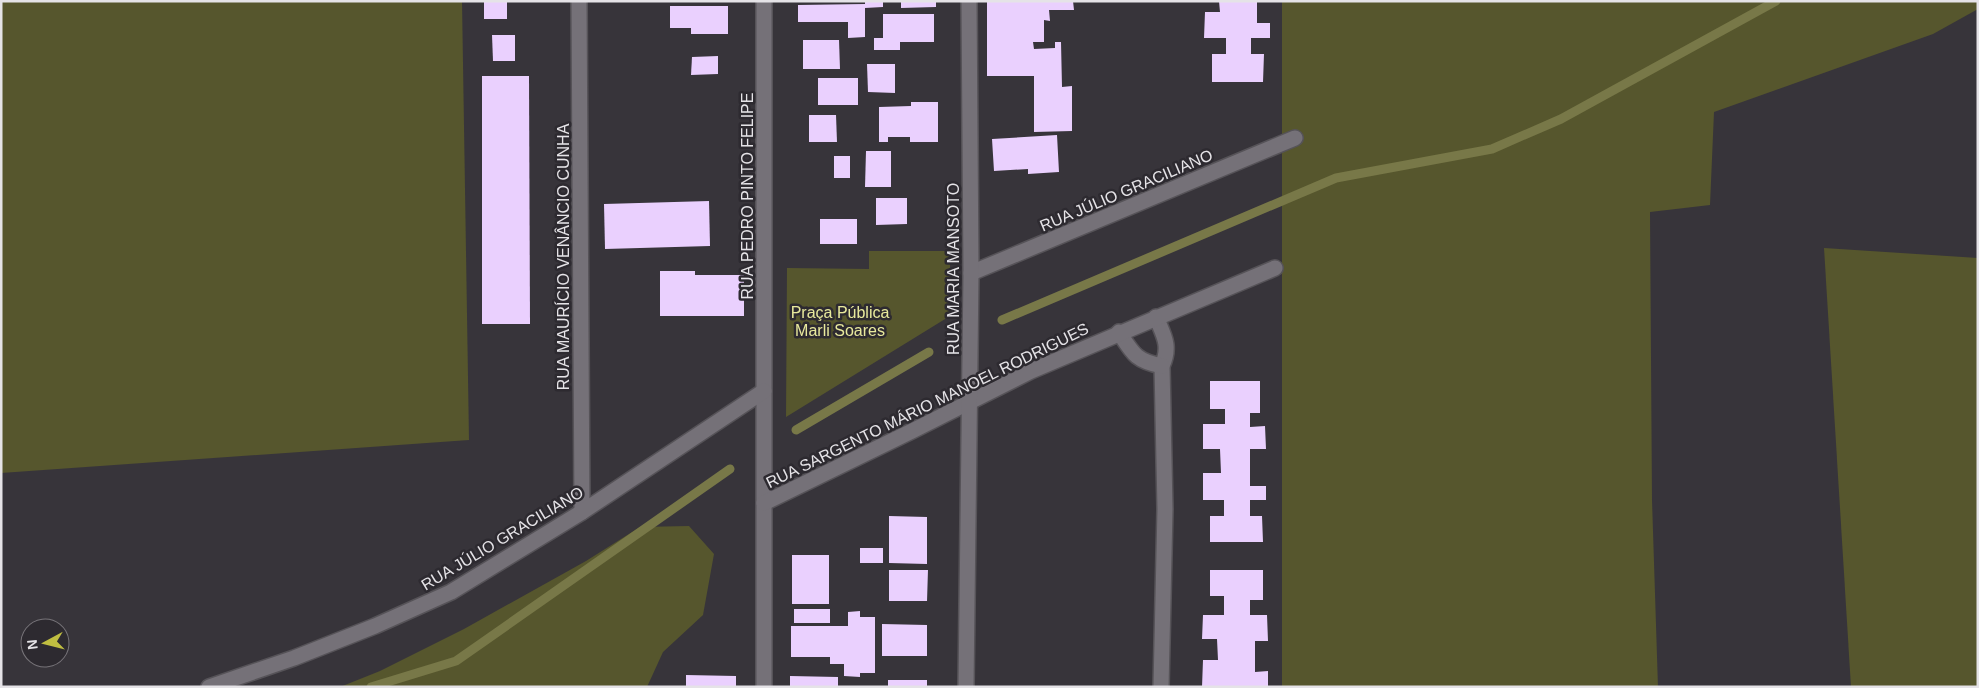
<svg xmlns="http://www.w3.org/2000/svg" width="1979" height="688" font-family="Helvetica,sans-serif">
  <rect width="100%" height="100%" fill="#37343a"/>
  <g fill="#56562d">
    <polygon points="1,1 462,1 469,440 1,473"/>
    <polygon points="1282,1 1978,1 1978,9 1933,34 1714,112 1710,205 1650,212 1652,500 1658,687 1282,687"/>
    <polygon points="1824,248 1978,258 1978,687 1851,687"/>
    <polygon points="869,251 950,251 950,316 786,417 787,268 869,269"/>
    <polygon points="689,526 714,554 703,615 663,652 647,687 340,687 380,671 464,629 586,561 640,527"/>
  </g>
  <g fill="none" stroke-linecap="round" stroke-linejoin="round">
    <g stroke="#787848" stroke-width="9">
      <polyline points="1002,320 1336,178 1492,149 1561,119 1776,1"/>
      <polyline points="796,430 929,352"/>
      <polyline points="371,687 456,661 730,469"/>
    </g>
  </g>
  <g fill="#ead0fe">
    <rect x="484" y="1" width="23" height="18"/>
    <polygon points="865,1 883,1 883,7 865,8 865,37 848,38 848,22 798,22 798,5 865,4"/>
    <polygon points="901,1 936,1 936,7 901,8"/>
    <polygon points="987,1 1073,1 1074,10 1049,10 1050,21 1044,20 1044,42 1033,42 1034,49 1055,48 1055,42 1061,42 1062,87 1072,86 1072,131 1034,132 1034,76 987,76"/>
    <polygon points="1219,1 1257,1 1257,23 1270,23 1270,38 1251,38 1251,54 1264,54 1263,82 1212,82 1212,54 1226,54 1226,38 1204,38 1205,12 1220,12"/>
    <polygon points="670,6 728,6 728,34 691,34 691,28 670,28"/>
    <polygon points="883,14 934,14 934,42 900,42 900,50 874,50 874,38 883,38"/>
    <polygon points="492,35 515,35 515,61 493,61"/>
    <polygon points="803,40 839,40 840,69 803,69"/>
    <polygon points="718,56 718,74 691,75 692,57"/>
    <polygon points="867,64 895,64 895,93 868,92"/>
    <polygon points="482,76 529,76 530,324 482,324"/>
    <rect x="818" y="78" width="40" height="27"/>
    <polygon points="911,102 938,102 938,142 910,142 910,137 888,137 888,142 879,142 879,107 911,106"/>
    <polygon points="809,115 836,115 837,142 809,142"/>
    <polygon points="1057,135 1059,172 1028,174 1028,169 994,171 992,139"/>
    <polygon points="866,151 891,151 891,187 865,187"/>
    <rect x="834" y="156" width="16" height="22"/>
    <polygon points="876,198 907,198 907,224 876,225"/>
    <polygon points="709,201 710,246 605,249 604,204"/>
    <rect x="820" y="219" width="37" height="25"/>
    <polygon points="660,271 695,271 695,275 744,275 744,316 660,316"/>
    <polygon points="1210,381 1260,381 1260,413 1250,413 1250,427 1265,426 1266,449 1250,449 1250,486 1266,486 1266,500 1250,500 1250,516 1262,516 1263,542 1210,542 1210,516 1224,516 1224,500 1203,500 1203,473 1221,473 1220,449 1203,449 1203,424 1225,424 1225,409 1210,409"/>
    <polygon points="889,516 927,517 927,564 889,563"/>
    <rect x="860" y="548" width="23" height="15"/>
    <rect x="792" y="555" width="37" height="49"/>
    <polygon points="889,570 928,570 927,601 889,601"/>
    <polygon points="1210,570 1263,570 1263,600 1250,600 1250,615 1267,615 1268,641 1255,641 1255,672 1268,671 1268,687 1202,687 1203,660 1218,660 1217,639 1202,639 1203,615 1224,615 1224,596 1210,596"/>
    <rect x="794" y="609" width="36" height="14"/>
    <polygon points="860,611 860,617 875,617 875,673 860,673 860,677 844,676 844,664 830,664 830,657 791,657 791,626 848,626 848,612"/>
    <polygon points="882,624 927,625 927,656 882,656"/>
    <polygon points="686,675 736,676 736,687 686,687"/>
    <polygon points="790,676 838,677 838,687 790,687"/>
    <rect x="888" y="680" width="39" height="7"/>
  </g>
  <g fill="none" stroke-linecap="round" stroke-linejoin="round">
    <g stroke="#565358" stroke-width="18">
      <g id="minor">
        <polyline points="579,1 582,512"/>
        <polyline points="764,1 764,687"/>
        <polyline points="971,273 1295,138"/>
        <path d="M 1156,317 C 1164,336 1171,346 1162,366 L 1165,509 L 1161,687"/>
        <path d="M 1119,332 C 1133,354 1136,361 1162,366"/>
        <polyline points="764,503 912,431 1031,371 1275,268"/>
        <polyline points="209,687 294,658 375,626 451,592 582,512 764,391"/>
        <polyline points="966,687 971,273 969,1"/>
      </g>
    </g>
    <use href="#minor" stroke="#757178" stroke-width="15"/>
  </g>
  <g text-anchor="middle" stroke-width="5" stroke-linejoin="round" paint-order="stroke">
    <g font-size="16" fill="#e5e3e7" stroke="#2d2a30">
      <text transform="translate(1126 190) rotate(-23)" y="6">RUA JÚLIO GRACILIANO</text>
      <text transform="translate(747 196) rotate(-90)" y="6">RUA PEDRO PINTO FELIPE</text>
      <text transform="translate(563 257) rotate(-90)" y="6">RUA MAURÍCIO VENÂNCIO CUNHA</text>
      <text transform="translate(953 269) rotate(-90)" y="6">RUA MARIA MANSOTO</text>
      <text transform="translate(927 405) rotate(-26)" y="6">RUA SARGENTO MÁRIO MANOEL RODRIGUES</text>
      <text transform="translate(502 538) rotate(-31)" y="6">RUA JÚLIO GRACILIANO</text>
    </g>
    <g font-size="16" fill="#e8e99c" stroke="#2d2a30">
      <text x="840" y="318">Praça Pública<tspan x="840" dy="18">Marli Soares</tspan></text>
    </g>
  </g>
  <rect width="1979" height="688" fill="none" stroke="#e5e3e7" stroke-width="5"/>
  <g transform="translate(45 643) rotate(263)"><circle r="24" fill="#2d2a30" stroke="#777479"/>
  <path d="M0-4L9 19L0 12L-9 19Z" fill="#c0be41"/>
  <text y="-8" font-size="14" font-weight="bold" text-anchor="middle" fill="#e5e3e7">N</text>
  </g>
</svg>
